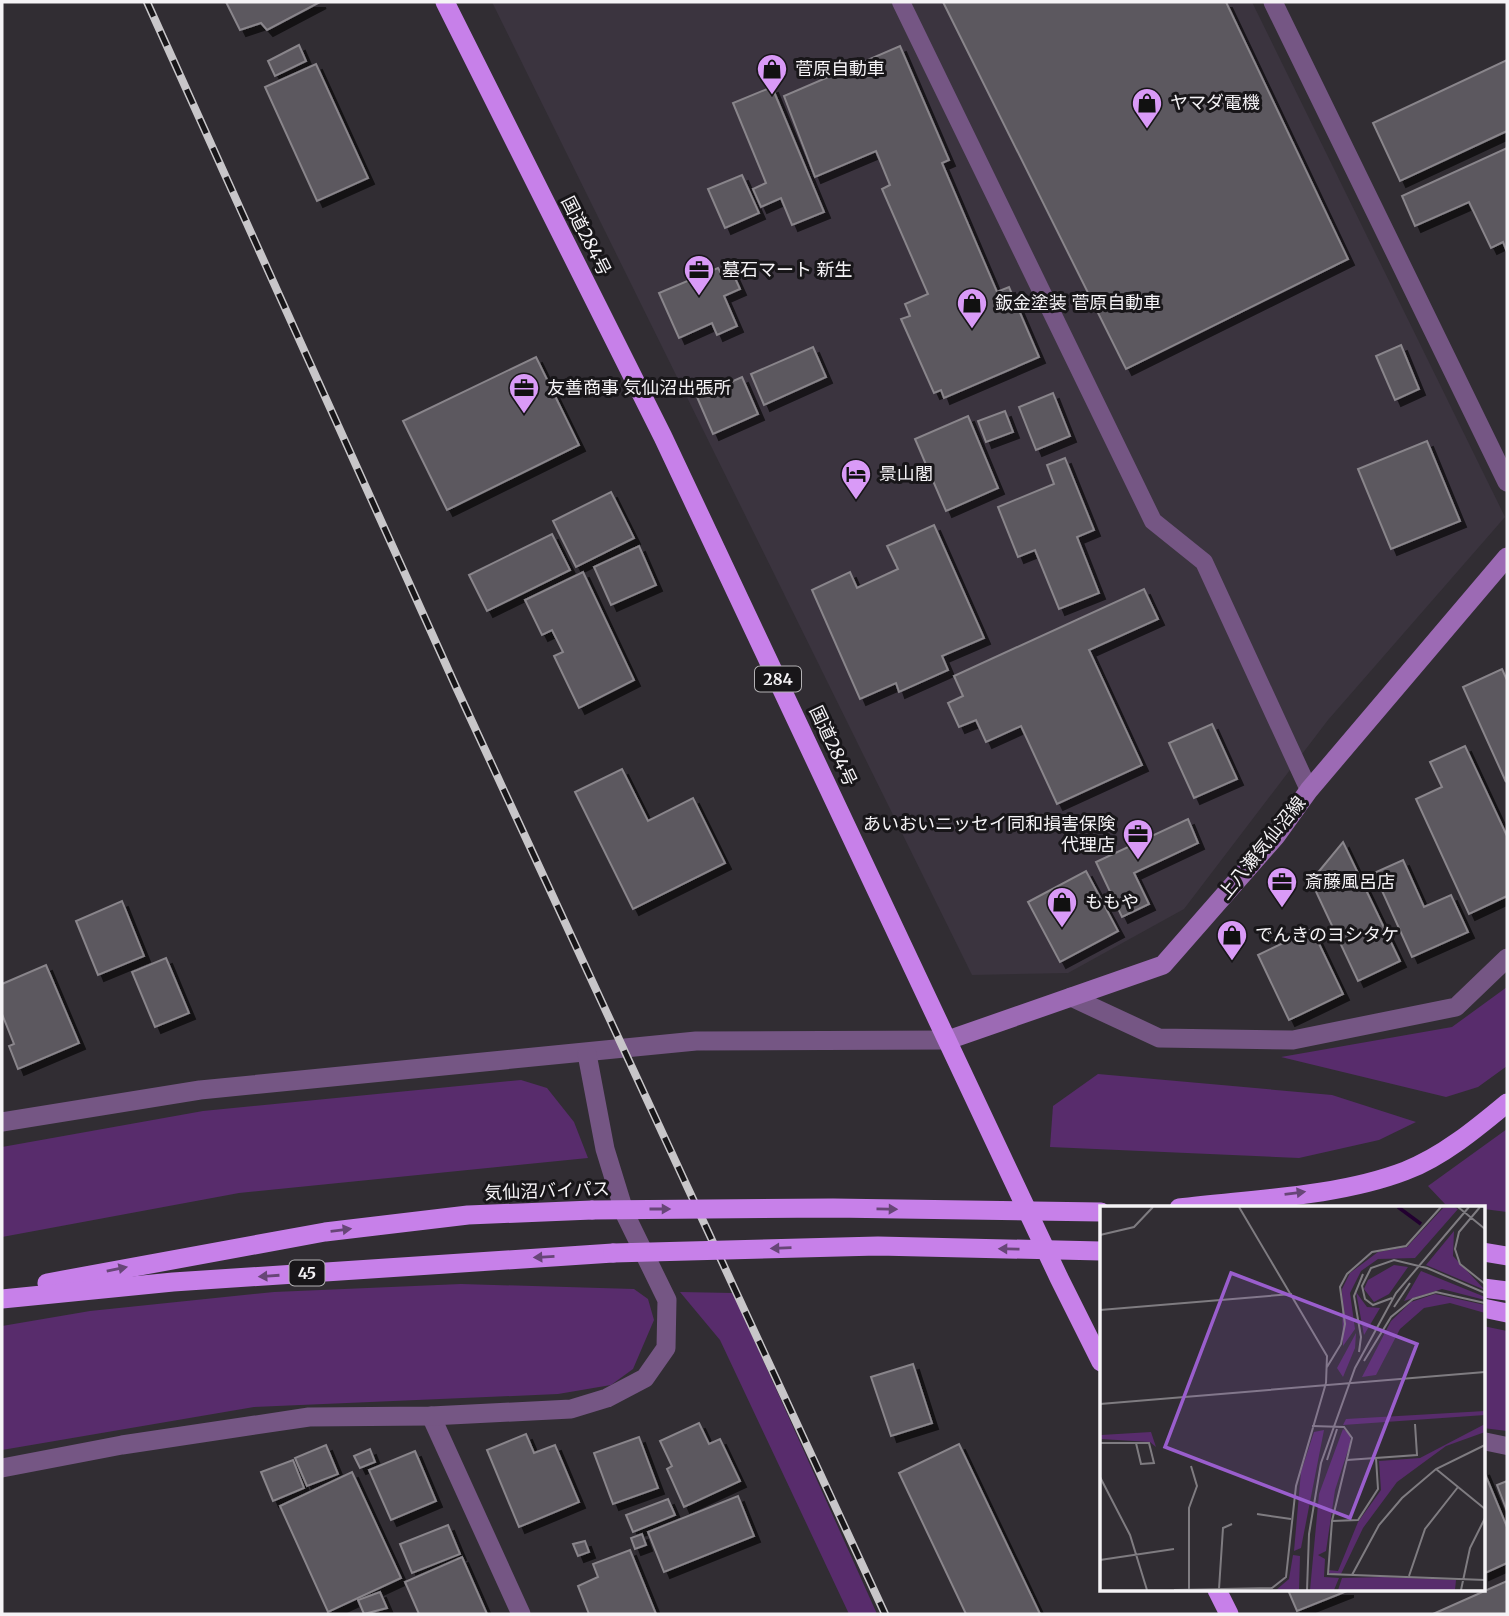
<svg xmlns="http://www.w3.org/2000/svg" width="1509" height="1616" font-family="Merriweather,'Noto Sans JP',serif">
  <defs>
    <filter id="shadow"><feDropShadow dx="6" dy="6" stdDeviation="0" flood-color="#0009"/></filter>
  </defs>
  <rect width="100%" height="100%" fill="#312d33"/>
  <polygon fill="#3b343f" points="492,2 1252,2 1505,517 1328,720 1184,909 1068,973 972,975"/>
  <g fill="#582c6c">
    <polygon points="1507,987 1507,1066 1478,1087 1446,1097 1281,1057 1452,1027"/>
    <polygon points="1098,1074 1332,1095 1416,1122 1379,1140 1299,1158 1050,1147 1053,1106"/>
    <polygon points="521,1080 547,1088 574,1122 588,1158 239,1193 2,1237 2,1147 203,1111"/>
    <polygon points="1507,1129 1507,1212 1445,1204 1428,1186"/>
    <polygon points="461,1284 634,1289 648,1299 654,1320 633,1369 611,1385 558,1394 254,1407 2,1450 2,1326 90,1311 274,1292"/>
    <polygon points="680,1292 733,1293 877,1614 849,1614 720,1340"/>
    <polygon points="1483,1326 1507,1331 1507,1431 1483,1428"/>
  </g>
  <g fill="#5c585e" stroke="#89858b" stroke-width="2" filter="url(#shadow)">
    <polygon points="226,2 320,2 267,30 261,23 240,30"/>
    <polygon points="943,2 1226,2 1348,259 1126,369"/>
    <polygon points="299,45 306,61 275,76 268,61"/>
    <polygon points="900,46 949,160 942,163 997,292 1009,287 1039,357 944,398 941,390 934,393 901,319 910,316 905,304 928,294 882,189 890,185 876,151 815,177 784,96"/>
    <polygon points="1507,60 1507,131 1400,181 1373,123"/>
    <polygon points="316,64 368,178 317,201 265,87"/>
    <polygon points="772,87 824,212 792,225 781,198 761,207 753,189 766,183 733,103"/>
    <polygon points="1507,148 1507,252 1503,242 1491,248 1469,202 1415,226 1402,196"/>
    <polygon points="742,175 759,213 725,228 708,189"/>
    <polygon points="718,268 721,273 731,269 740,289 724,296 737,326 717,335 712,323 679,338 659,293"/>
    <polygon points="1401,345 1419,389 1395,400 1376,356"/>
    <polygon points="813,347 826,377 764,405 751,374"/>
    <polygon points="536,357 579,445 447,510 403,421"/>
    <polygon points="742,377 758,414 713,434 697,397"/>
    <polygon points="1053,393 1070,436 1036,450 1019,407"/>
    <polygon points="1005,411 1013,432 986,442 978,421"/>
    <polygon points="968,416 998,488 946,511 915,439"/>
    <polygon points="1427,441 1460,521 1391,549 1358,469"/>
    <polygon points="1065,458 1094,530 1077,537 1099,593 1059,609 1035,550 1018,557 998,507 1054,484 1047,465"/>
    <polygon points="611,492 634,538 576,567 553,521"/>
    <polygon points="934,525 984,638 942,656 948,670 899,692 896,683 860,699 812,590 850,572 857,588 898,569 887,546"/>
    <polygon points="552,534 570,570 487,611 469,575"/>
    <polygon points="639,546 656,585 611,605 594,567"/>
    <polygon points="583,572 634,680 579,708 554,656 563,652 552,630 542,635 525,600"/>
    <polygon points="1144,589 1158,619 1089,650 1142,765 1057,804 1021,726 986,742 976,720 959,727 948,703 963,696 954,676"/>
    <polygon points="1502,669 1507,680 1506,782 1463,687"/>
    <polygon points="1212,724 1237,779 1194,798 1169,743"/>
    <polygon points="1465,746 1507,836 1507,896 1469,914 1416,799 1442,787 1430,762"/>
    <polygon points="622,769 648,821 693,798 725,863 633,909 575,792"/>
    <polygon points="1188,819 1198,843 1134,873 1149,904 1122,917 1096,862"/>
    <polygon points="1343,842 1400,961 1358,981 1311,881"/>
    <polygon points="1403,860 1424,907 1451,895 1468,932 1412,957 1374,873"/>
    <polygon points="1086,871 1118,931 1060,962 1028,902"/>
    <polygon points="122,901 144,956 98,975 76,921"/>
    <polygon points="1312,929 1343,994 1289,1020 1258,955"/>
    <polygon points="166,958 189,1013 155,1027 132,972"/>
    <polygon points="46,965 79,1043 18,1069 9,1046 14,1044 2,1014 2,984"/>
    <polygon points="913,1364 932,1423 891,1436 871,1377"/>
    <polygon points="699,1423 709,1444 720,1439 740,1481 684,1507 667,1469 672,1466 660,1441"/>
    <polygon points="526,1434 534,1453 555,1445 579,1502 519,1527 487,1450"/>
    <polygon points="639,1437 658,1488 613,1504 594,1453"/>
    <polygon points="959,1444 1040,1614 966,1614 899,1473"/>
    <polygon points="326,1445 338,1474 307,1486 295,1458"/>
    <polygon points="370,1449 375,1462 360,1468 354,1456"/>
    <polygon points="415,1451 436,1501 391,1520 369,1470"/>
    <polygon points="293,1460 304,1488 273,1501 261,1472"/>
    <polygon points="1483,1469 1507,1527 1507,1563 1483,1574"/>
    <polygon points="352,1472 401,1578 328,1612 280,1506"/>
    <polygon points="1507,1481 1507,1511 1497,1485"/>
    <polygon points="738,1496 754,1536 664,1572 648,1532"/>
    <polygon points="668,1499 675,1515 633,1532 626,1515"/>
    <polygon points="448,1525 460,1554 412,1573 400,1544"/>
    <polygon points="642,1534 646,1545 635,1549 631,1538"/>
    <polygon points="585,1541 589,1552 578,1556 573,1544"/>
    <polygon points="630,1550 656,1614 589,1614 578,1586 598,1577 593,1564"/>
    <polygon points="462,1557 487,1614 419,1614 405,1582"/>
    <polygon points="1507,1581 1507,1614 1433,1614"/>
    <polygon points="1288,1590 1347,1590 1347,1591 1297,1611"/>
    <polygon points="380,1592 387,1608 364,1614 358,1600"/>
  </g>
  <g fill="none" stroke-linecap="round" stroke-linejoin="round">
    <g stroke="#755684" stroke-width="18">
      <polyline points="901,2 1153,521 1204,562 1309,790"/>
      <polyline points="1483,1441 1507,1446"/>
    </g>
    <g stroke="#755684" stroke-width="19">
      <polyline points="1273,2 1507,482"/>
      <polyline points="1071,997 1159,1038 1293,1040 1456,1007 1507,958"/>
      <polyline points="431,1416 521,1614"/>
    </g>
    <g stroke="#755684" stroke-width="19">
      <polyline points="2,1122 200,1090 696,1041 948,1040"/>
      <polyline points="2,1468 122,1445 309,1417 431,1416 571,1409 607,1398 645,1378 666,1348 667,1300 625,1214 605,1149 587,1054"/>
    </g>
    <polyline stroke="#9c6ab4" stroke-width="19" points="948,1040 1163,965 1276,836 1309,790 1507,557"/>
    <g stroke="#c780e9" stroke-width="19">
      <polyline points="445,2 663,437 1059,1278 1101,1362"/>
      <path d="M 1179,1208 C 1251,1199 1337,1197 1405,1171 C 1442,1157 1477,1128 1507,1103"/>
      <polyline points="1483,1252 1507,1256"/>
      <polyline points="47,1283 325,1232 468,1215 592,1210"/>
      <polyline points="1483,1288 1507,1291"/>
      <polyline points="2,1299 173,1282 613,1253"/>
      <polyline points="1483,1308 1507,1313"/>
      <polyline points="1217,1590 1229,1614"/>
    </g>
    <g stroke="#c8c6c9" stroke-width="8">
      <polyline id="rail" points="147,2 456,687 885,1614"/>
    </g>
    <use href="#rail" stroke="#181619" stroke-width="5" stroke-dasharray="16" stroke-linecap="butt"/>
    <g stroke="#c780e9" stroke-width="19">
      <polyline points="592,1210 833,1208 1101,1212"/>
      <polyline points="613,1253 878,1246 1101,1251"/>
    </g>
  </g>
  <defs><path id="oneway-solid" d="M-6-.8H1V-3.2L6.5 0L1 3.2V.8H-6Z" transform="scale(1.75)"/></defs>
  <g fill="#674677">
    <use href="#oneway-solid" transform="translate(1295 1193) rotate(-7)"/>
    <use href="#oneway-solid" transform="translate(660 1209)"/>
    <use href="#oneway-solid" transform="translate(887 1209) rotate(1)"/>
    <use href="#oneway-solid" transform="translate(341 1230) rotate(-7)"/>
    <use href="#oneway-solid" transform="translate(781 1248) rotate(178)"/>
    <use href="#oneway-solid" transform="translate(1009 1249) rotate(-179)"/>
    <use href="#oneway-solid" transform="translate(544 1257) rotate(177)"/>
    <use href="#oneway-solid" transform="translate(117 1269) rotate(-12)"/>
    <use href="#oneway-solid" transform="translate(269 1276) rotate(176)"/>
  </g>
  <defs>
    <g id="shop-pin" transform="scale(1.575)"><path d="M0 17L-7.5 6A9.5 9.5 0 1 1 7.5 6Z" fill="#d99af7" stroke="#181619"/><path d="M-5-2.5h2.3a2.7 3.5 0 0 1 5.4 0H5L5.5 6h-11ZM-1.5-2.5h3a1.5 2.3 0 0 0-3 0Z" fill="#111"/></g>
    <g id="office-pin" transform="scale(1.575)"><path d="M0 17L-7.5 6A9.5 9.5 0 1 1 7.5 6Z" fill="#d99af7" stroke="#181619"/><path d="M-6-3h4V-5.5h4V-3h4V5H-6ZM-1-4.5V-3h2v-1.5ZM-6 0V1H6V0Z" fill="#111"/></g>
    <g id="hotel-pin" transform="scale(1.575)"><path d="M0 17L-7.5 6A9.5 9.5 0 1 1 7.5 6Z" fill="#d99af7" stroke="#181619"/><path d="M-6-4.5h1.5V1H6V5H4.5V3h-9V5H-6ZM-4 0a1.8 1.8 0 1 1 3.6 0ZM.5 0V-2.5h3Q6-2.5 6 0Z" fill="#111"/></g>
  </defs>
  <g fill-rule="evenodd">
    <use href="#shop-pin" x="772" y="69"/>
    <use href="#shop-pin" x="1147" y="103"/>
    <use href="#office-pin" x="699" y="270"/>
    <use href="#shop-pin" x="972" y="303"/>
    <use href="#office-pin" x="524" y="388"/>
    <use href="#hotel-pin" x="856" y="474"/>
    <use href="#office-pin" x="1138" y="834"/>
    <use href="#office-pin" x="1282" y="882"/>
    <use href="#shop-pin" x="1062" y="902"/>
    <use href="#shop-pin" x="1232" y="935"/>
  </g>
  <g text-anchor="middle" stroke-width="6" stroke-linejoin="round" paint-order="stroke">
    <g fill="#181619" stroke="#b3b1b4" stroke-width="2">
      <rect x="755" y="666.5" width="46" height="25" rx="5"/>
      <rect x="289.5" y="1260.5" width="35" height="25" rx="5"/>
    </g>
    <g font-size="16" font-weight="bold" fill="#f5f3f6">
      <text x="778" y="685">284</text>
      <text x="307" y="1279">45</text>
    </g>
    <g font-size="18" fill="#f5f3f6" stroke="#181619" text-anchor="start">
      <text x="795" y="75">菅原自動車</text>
      <text x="1170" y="109">ヤマダ電機</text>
      <text x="722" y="276">墓石マート 新生</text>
      <text x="995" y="309">鈑金塗装 菅原自動車</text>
      <text x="547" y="394">友善商事 気仙沼出張所</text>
      <text x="879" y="480">景山閣</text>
      <text x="1115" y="830" text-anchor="end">あいおいニッセイ同和損害保険<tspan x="1115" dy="21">代理店</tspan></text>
      <text x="1305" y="888">斎藤風呂店</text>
      <text x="1085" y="908">ももや</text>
      <text x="1255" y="941">でんきのヨシタケ</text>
    </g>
    <g font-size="18" fill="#f5f3f6" stroke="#181619">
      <text transform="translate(586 236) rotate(63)" y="6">国道284号</text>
      <text transform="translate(833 746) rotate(65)" y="6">国道284号</text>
      <text transform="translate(1262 848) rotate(-51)" y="6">上八瀬気仙沼線</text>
      <text transform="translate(547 1191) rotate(-2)" y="6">気仙沼バイパス</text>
    </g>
  </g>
  <g transform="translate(1100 1206)">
    <rect width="385" height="385" fill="#312d33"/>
    <path d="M 354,1 L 358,3 L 315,52 L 278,53 L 261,65 L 250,87 L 255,123 L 243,140 L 242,83 L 250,67 L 278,46 L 307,41 L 343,2 ZM 354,25 L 353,50 L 385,84 L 326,59 ZM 294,59 L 308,61 L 289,88 L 274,96 L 264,83 L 268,74 ZM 321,65 L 385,91 L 385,94 L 342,83 L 304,95 ZM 256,86 L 267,101 L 280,102 L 264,129 ZM 335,88 L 385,99 L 385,107 L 350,97 L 324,102 L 300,123 L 276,169 L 262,171 L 291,115 L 311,96 ZM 256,127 L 255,142 L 243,171 L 237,162 ZM 385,205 L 385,209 L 243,219 L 246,213 ZM 385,218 L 385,226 L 346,240 L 297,276 L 263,322 L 241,368 L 230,368 L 228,364 L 238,365 L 258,316 L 281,284 L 279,255 L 320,252 ZM 243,223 L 250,228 L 250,238 L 235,284 L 226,345 L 218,349 L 225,353 L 224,371 L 239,372 L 234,384 L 210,384 L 219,288 ZM 224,224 L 201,342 L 194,345 L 201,266 L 214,226 ZM 51,226 L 56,241 L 50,236 L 1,233 L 1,229 ZM 193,349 L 200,350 L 199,384 L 176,384 L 189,373 ZM 284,371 L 356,374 L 355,384 L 238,384 L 242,372 Z" fill="#582c6c"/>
    <path fill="none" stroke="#220030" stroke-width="3.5" d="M 298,1 L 321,18"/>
    <path fill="none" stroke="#7f7c81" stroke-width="2" d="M 139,1 L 227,150 L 226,177M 358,1 L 385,23M 380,1 L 359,26 L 355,43 L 360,58 L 385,78M 0,29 L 34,21 L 53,1M 292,92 L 273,99 L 265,93 L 262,80 L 271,62 L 294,54 L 327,62 L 385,87M 294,101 L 310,77M 0,104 L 192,88M 259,146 L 261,131 L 254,90 L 263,68M 264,155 L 291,111 L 313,93 L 336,86 L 385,97M 227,161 L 241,138 L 245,118 L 240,81 L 247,68 L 272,46 L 306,40 L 341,1M 0,198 L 385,166M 212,220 L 244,221 L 252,232 L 232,315 L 228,368 L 385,374M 0,237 L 49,237 L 54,257 L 41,258 L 36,237M 227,254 L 237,223M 247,254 L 317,249 L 315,218M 336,263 L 385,303M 0,271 L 30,329 L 47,384M 157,308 L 191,313M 232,315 L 258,314 L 278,283 L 276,252M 0,354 L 74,343M 252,369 L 279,319 L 302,292 L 336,263 L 385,239M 309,370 L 325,323 L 358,281M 89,383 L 89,302 L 97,280 L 91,260M 119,383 L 123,322 L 132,318M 74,384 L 172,382 L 186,371 L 196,280 L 226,177M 207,384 L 209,328 L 221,257 L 255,162 L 296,87 L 369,1M 361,384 L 370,342 L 385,312"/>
    <path fill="#9a5ecd" fill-opacity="0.15" stroke="#9a5ecd" stroke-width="3.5" d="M 131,67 L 317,138 L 250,312 L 65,241 Z"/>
    <rect width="385" height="385" fill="none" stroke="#f5f3f6" stroke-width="3.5"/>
  </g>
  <rect width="1509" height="1616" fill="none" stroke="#f5f3f6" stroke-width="7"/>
</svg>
